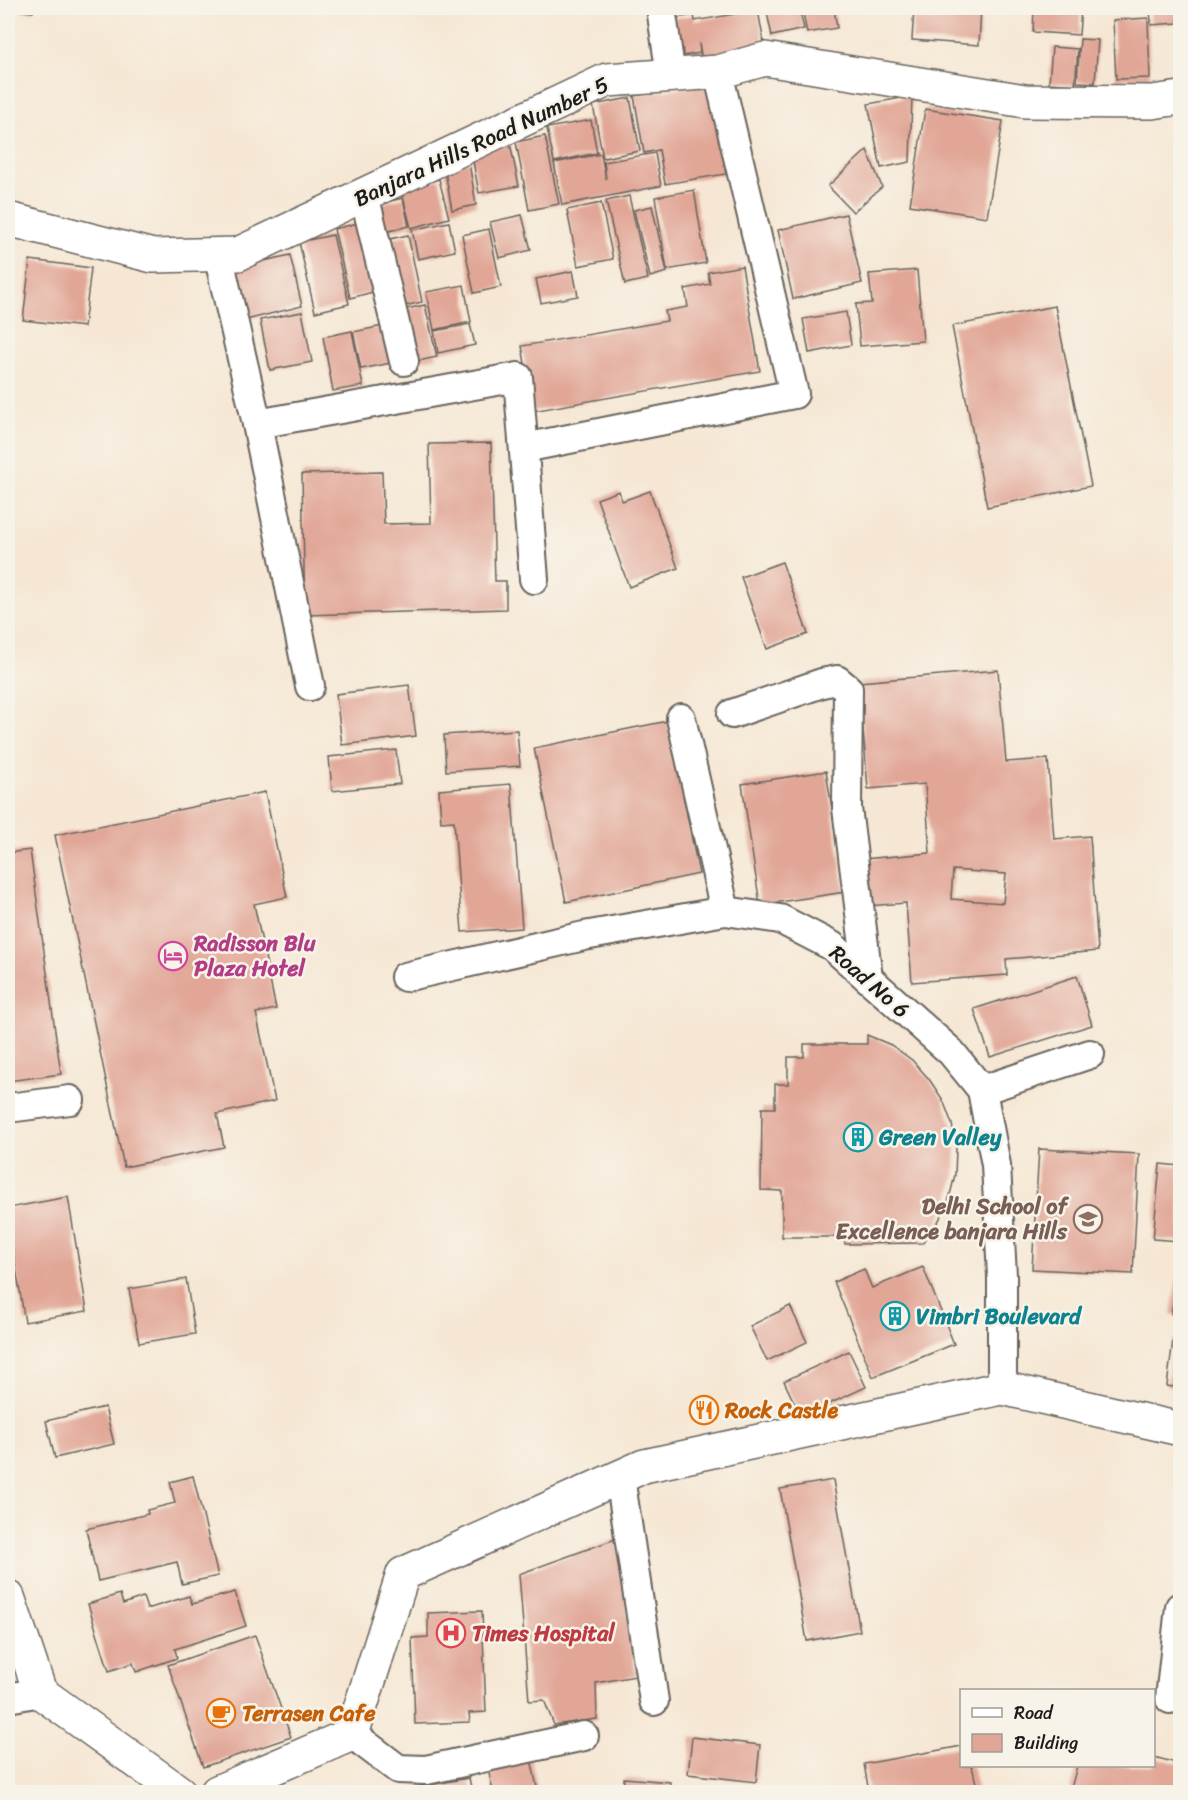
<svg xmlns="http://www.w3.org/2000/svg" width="1188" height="1800" font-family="Sriracha,sans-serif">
  <rect width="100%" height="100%" fill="#f7f3e8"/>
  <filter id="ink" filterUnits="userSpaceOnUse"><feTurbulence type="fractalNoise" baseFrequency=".0167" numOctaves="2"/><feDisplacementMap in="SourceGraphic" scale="12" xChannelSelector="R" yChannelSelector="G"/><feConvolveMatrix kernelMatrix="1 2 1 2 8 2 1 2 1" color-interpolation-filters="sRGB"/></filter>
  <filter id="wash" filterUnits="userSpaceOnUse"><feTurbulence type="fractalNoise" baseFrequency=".008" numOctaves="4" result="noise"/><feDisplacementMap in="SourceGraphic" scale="24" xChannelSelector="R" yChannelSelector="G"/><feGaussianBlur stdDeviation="1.35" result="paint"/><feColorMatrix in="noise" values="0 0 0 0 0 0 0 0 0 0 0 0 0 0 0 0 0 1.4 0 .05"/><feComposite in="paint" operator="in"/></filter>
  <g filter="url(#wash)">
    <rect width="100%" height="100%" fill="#f6e7d4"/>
    <g id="blocks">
      <g fill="#e1a696" fill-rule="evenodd">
        <polygon points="8,8 34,8 33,12 8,9"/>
        <polygon points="766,8 799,8 804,29 772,36"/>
        <polygon points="802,8 834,8 837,28 807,33"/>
        <polygon points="914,8 981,8 979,45 912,40"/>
        <polygon points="1034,8 1081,8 1079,35 1033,32"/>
        <polygon points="1150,8 1177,8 1178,23 1151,25"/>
        <polygon points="758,10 765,49 702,60 699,43 700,53 676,57 670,19 694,15 695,21"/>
        <polygon points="1148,18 1150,78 1116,79 1113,20"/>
        <polygon points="1080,39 1098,40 1095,83 1077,82"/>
        <polygon points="1052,47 1078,49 1075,85 1049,83"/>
        <polygon points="710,83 726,174 665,184 659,150 644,153 634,96"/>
        <polygon points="912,96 910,162 881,168 868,104"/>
        <polygon points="630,98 640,151 603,158 593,105"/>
        <polygon points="925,109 1003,121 987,217 910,205"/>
        <polygon points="591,120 597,153 554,162 547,128"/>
        <polygon points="545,136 559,204 529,210 516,142"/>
        <polygon points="510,143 519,186 479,193 471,151"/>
        <polygon points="867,150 882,187 853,212 828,186"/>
        <polygon points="655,153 661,186 562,205 554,163 601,154 606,179 604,162"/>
        <polygon points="469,162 476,205 452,210 444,166"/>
        <polygon points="439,179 449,218 411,228 401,189"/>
        <polygon points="694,190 706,263 667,270 655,197"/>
        <polygon points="629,196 648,279 625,284 606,201"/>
        <polygon points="403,198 409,226 377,234 370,206"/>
        <polygon points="601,203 613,259 578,266 567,210"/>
        <polygon points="652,206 667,272 650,277 634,210"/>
        <polygon points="846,214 862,283 793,299 778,230"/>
        <polygon points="522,215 531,250 499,258 490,222"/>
        <polygon points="366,221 381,290 350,298 334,229"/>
        <polygon points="449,222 455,251 418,259 412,230"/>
        <polygon points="489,229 501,287 474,293 462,235"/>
        <polygon points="333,235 349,304 315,312 299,242"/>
        <polygon points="408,235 422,302 396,308 381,241"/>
        <polygon points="290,255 302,306 246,320 234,268"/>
        <polygon points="30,260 91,268 84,327 23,320"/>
        <polygon points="742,266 760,371 533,411 522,346 667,321 665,311 688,307 685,289 710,284 708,272"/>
        <polygon points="917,270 923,341 860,346 856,304 872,303 869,274"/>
        <polygon points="573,271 578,296 541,303 536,279"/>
        <polygon points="464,285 471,322 434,330 426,292"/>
        <polygon points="425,305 437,357 409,363 397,311"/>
        <polygon points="1055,306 1091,486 987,507 952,326"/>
        <polygon points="302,312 312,362 270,370 260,320"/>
        <polygon points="846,312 851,345 809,353 803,319"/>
        <polygon points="470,324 475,345 438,353 434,331"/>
        <polygon points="388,325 396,362 361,369 353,332"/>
        <polygon points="352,331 363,386 333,391 323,337"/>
        <polygon points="491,443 495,581 506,581 506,609 305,615 302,474 382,472 384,524 431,523 429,444"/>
        <polygon points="619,491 622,501 650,491 678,568 629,587 597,499"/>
        <polygon points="782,562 808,634 767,649 741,577"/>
        <path d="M 998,670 L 1006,762 L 1048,759 L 1054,839 L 1090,836 L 1098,951 L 1006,959 L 1007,975 L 912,982 L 906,903 L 867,906 L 863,859 L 930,853 L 925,784 L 868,789 L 859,682 ZM 953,870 L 1006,874 L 1003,903 L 951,899 Z"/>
        <polygon points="409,685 416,736 342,745 336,694"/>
        <polygon points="668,721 699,874 566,902 534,748"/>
        <polygon points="517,730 520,766 446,771 444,735"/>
        <polygon points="396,750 400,784 332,791 329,757"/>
        <polygon points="826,771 845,892 760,905 742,784"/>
        <polygon points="511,784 522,928 462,932 454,821 441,822 439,790"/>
        <polygon points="265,792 287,897 254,904 276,1009 256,1013 275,1101 217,1114 224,1147 124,1167 55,835"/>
        <polygon points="30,850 61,1074 8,1081 8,853"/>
        <polygon points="1077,976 1092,1025 990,1057 974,1009"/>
        <polygon points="867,1035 891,1045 912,1060 929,1079 943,1100 952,1124 956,1149 955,1175 949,1199 938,1222 923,1243 845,1244 843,1237 782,1237 782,1191 761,1190 762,1108 775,1108 775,1084 788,1084 788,1057 804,1057 804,1044 867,1044"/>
        <polygon points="1039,1149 1139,1154 1133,1274 1032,1269"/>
        <polygon points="1160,1164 1180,1166 1180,1241 1153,1239"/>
        <polygon points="68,1197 87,1311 25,1322 8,1221 8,1208"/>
        <polygon points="923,1267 954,1344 873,1377 834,1282 864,1269 872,1288"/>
        <polygon points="1179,1268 1180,1269 1180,1316 1171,1314"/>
        <polygon points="186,1279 195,1334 139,1343 129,1289"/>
        <polygon points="790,1306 807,1342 767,1361 750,1326"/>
        <polygon points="1173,1340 1180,1341 1180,1388 1167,1386"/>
        <polygon points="849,1351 866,1387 801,1417 784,1381"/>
        <polygon points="105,1407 114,1444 55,1458 46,1421"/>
        <polygon points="193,1476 218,1576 182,1584 177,1562 98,1581 86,1529 148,1514 147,1510 175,1503 170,1482"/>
        <polygon points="833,1480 860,1631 807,1641 780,1489"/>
        <polygon points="618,1538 636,1676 596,1683 597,1719 554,1725 544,1700 529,1701 519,1574"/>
        <polygon points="235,1592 246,1626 175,1649 177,1658 136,1672 133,1663 109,1671 88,1604 120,1594 123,1604 143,1597 147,1609 189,1596 192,1604"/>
        <polygon points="482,1611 486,1712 469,1713 470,1722 415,1724 412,1638 428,1637 428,1613"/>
        <polygon points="255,1635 291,1737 203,1767 168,1665"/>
        <polygon points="692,1737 760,1745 756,1782 688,1774"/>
        <polygon points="962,1746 962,1766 972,1766 978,1792 869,1792 864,1764"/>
        <polygon points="530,1754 538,1792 493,1792 487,1763"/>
        <polygon points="1154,1757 1180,1764 1180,1792 1070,1792 1077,1766 1154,1766"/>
        <polygon points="8,1776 13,1792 8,1792"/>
        <polygon points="469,1778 472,1792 402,1792 401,1790"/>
        <polygon points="624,1778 670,1782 669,1792 623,1792"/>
      </g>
    </g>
  </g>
  <g filter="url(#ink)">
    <use href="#blocks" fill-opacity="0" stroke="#68635c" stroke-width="1.5"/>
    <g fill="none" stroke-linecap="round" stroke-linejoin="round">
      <g stroke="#68635c" stroke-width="32">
        <g id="street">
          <polyline points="661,8 671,76"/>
          <polyline points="364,194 404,361"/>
          <polyline points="218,254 257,424 518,377 534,579"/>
          <polyline points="257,424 310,686"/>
          <polyline points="524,448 794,394 718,72"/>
          <polyline points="732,714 822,683 837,680 848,689 847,808 868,978"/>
          <polyline points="681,718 725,911"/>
          <polyline points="405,977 584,936 725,911 780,919 832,946 951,1052 982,1090 996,1165 1002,1276 1002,1388"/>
          <polyline points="982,1090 1090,1054"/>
          <polyline points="8,1108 70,1100"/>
          <polyline points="620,1477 654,1701"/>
          <polyline points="8,1698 40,1692"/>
          <polyline points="1170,1699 1180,1607"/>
          <polyline points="352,1734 398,1769 426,1770 584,1736"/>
        </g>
      </g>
      <g stroke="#68635c" stroke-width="36">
        <g id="secondary">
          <polyline points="8,219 153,256 238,254 607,80 718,72 765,59 1025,101 1152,102 1180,98"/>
          <polyline points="8,1597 40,1692 179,1792"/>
          <polyline points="217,1792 352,1734 403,1574 644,1466 1002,1388 1180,1429"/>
        </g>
      </g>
      <use href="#street" stroke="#fff" stroke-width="28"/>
      <use href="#secondary" stroke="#fff" stroke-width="33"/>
    </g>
  </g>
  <defs>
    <g id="hotel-ring" transform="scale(1.5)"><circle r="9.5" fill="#f7f3e8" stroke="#d1479c" stroke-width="1.5"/><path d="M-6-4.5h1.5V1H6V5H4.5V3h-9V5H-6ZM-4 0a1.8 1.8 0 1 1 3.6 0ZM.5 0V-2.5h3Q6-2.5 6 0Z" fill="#d1479c"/></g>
    <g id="building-ring" transform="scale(1.5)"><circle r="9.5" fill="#f7f3e8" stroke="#0f9aa8" stroke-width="1.5"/><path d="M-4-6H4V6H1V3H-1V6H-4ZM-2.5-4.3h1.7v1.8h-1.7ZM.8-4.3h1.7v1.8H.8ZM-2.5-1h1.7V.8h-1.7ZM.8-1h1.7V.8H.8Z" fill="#0f9aa8"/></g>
    <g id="school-ring" transform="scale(1.5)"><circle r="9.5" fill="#f7f3e8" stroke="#8d6e63" stroke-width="1.5"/><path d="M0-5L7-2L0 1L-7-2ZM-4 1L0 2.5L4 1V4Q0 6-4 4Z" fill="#8d6e63"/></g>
    <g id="restaurant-ring" transform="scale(1.5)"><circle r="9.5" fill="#f7f3e8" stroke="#e8710a" stroke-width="1.5"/><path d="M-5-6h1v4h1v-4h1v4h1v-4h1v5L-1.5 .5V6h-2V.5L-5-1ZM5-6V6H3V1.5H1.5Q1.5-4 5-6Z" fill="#e8710a"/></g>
    <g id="hospital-ring" transform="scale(1.5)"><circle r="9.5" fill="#f7f3e8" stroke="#e0444e" stroke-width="1.5"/><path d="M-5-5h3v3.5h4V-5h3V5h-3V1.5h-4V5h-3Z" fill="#e0444e"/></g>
    <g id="cafe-ring" transform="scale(1.5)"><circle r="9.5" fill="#f7f3e8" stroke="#e8710a" stroke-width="1.5"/><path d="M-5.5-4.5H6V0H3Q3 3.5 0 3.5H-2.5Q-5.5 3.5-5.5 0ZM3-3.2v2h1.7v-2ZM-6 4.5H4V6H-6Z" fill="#e8710a"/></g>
  </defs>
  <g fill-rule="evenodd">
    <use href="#hotel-ring" x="173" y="956"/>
    <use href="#building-ring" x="858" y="1137"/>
    <use href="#school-ring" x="1088" y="1219"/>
    <use href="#building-ring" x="895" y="1316"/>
    <use href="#restaurant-ring" x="704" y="1410"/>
    <use href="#hospital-ring" x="451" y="1633"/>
    <use href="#cafe-ring" x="221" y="1713"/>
  </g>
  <g text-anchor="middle" stroke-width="5" stroke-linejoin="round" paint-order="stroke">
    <g font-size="22" fill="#1c1c1c" stroke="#f7f3e8">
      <text transform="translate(481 141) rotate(-25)" y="8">Banjara Hills Road Number 5</text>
      <text transform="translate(870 981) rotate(41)" y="8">Road No 6</text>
    </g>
    <g font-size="22" font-weight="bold" fill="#b23c85" stroke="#f7f3e8" text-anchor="start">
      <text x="194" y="951">Radisson Blu<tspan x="194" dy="25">Plaza Hotel</tspan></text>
    </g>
    <g font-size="22" font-weight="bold" fill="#0d838f" stroke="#f7f3e8" text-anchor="start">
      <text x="879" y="1145">Green Valley</text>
      <text x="916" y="1324">Vimbri Boulevard</text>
    </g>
    <g font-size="22" font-weight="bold" fill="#785e54" stroke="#f7f3e8" text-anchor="end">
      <text x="1067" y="1214">Delhi School of<tspan x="1067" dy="25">Excellence banjara Hills</tspan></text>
    </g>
    <g font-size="22" font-weight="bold" fill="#c56008" stroke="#f7f3e8" text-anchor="start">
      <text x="725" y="1418">Rock Castle</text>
      <text x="242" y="1721">Terrasen Cafe</text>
    </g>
    <g font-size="22" font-weight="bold" fill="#be3a42" stroke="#f7f3e8" text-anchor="start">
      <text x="472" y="1641">Times Hospital</text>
    </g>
  </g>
  <rect width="1188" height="1800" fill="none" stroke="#f7f3e8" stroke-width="30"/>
  <rect x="960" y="1689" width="195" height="78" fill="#f7f3e8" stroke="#9f9d96" stroke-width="1.5"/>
  <rect x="972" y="1708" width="30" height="9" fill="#ffffff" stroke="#9f9d96" stroke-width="1.5"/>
  <text x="1014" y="1719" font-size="18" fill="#1c1c1c">Road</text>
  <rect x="972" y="1734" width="30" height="18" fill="#e1a696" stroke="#9f9d96" stroke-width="1.5"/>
  <text x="1014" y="1749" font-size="18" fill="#1c1c1c">Building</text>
</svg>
